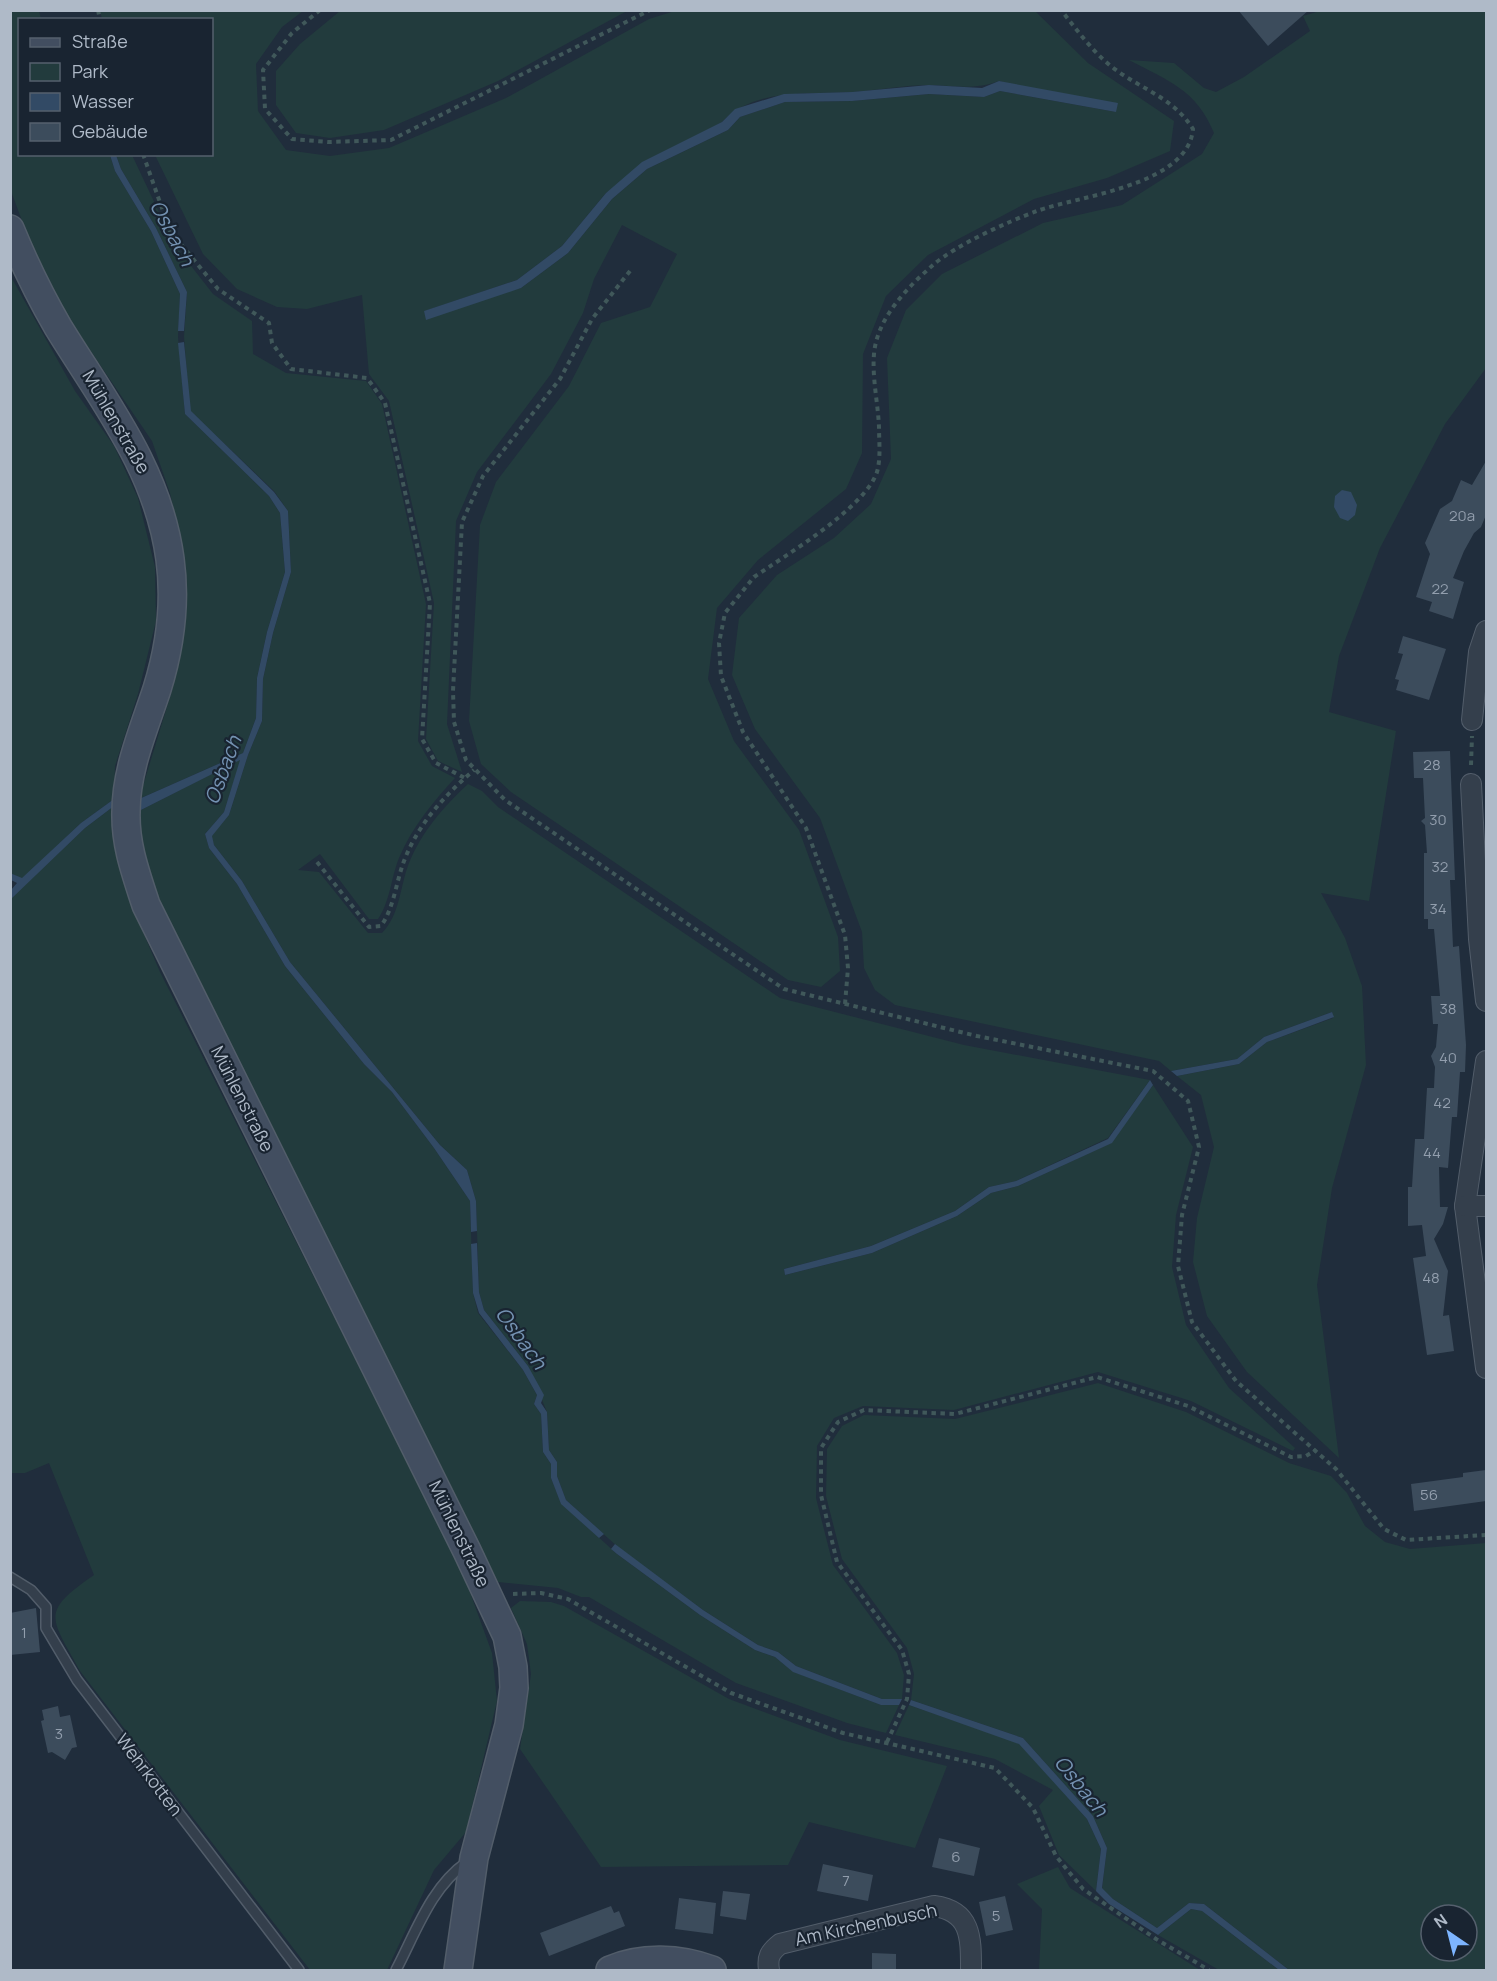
<svg xmlns="http://www.w3.org/2000/svg" width="1497" height="1981" font-family="Manrope,sans-serif">
  <rect width="100%" height="100%" fill="#202d3c"/>
  <g fill="#223b3d" fill-rule="evenodd">
    <path d="M 678,10 L 1035,11 L 1088,63 L 1174,121 L 1170,151 L 1107,178 L 1034,199 L 928,255 L 886,296 L 863,354 L 862,453 L 846,489 L 758,560 L 717,608 L 708,679 L 734,741 L 799,830 L 838,937 L 840,971 L 821,987 L 788,980 L 511,792 L 481,764 L 469,721 L 480,525 L 496,482 L 569,386 L 601,323 L 650,307 L 677,254 L 622,225 L 594,279 L 583,313 L 551,374 L 477,472 L 456,521 L 447,724 L 462,772 L 438,761 L 426,739 L 434,603 L 389,401 L 369,374 L 362,295 L 307,309 L 277,307 L 237,289 L 203,254 L 155,155 L 212,154 L 212,20 L 102,19 L 100,11 L 303,11 L 282,27 L 256,64 L 258,111 L 286,150 L 330,156 L 389,148 L 506,98 L 649,19 ZM 999,81 L 1116,112 L 1000,91 L 984,97 L 929,94 L 852,101 L 785,102 L 740,117 L 728,130 L 647,169 L 612,199 L 568,253 L 521,288 L 425,311 L 517,280 L 562,246 L 606,193 L 722,122 C 756,87 808,95 853,92 C 879,90 905,85 931,85 C 955,86 976,90 999,81 Z"/>
    <polygon points="11,11 39,11 41,19 20,20 20,154 110,155 115,171 151,231 180,294 178,337 185,414 269,496 280,513 285,572 267,632 257,678 256,718 243,753 139,799 173,687 184,617 185,560 170,493 152,441 68,318 31,245 11,191"/>
    <polygon points="340,11 340,10 627,11 498,81 384,130 330,138 296,133 276,105 276,71 300,44"/>
    <path d="M 1320,11 L 1486,11 L 1486,368 L 1445,424 L 1380,548 L 1339,656 L 1329,712 L 1396,731 L 1369,901 L 1321,893 L 1345,938 L 1362,986 L 1366,1065 L 1332,1188 L 1317,1285 L 1339,1458 L 1247,1372 L 1207,1316 L 1193,1262 L 1197,1218 L 1214,1147 L 1201,1095 L 1177,1076 L 1239,1064 L 1267,1042 L 1333,1018 L 1332,1012 L 1264,1037 L 1237,1059 L 1171,1071 L 1159,1061 L 895,1005 L 875,990 L 864,968 L 862,932 L 820,818 L 755,729 L 732,675 L 739,618 L 777,575 L 834,538 L 871,504 L 891,459 L 887,358 L 906,310 L 942,274 L 1043,223 L 1122,205 L 1202,154 L 1214,133 C 1196,89 1168,81 1129,60 L 1174,63 L 1204,88 L 1216,92 L 1244,77 L 1310,31 L 1303,16 Z"/>
    <path d="M 116,155 L 132,155 L 174,244 L 213,294 L 252,321 L 253,354 L 286,373 L 366,381 L 382,404 L 426,604 L 418,741 L 432,766 L 455,778 C 433,802 412,827 399,858 C 391,878 390,902 378,919 L 369,919 L 320,854 L 298,870 L 319,872 L 368,933 L 382,933 C 400,915 400,886 409,863 C 421,833 444,806 468,784 L 482,791 L 498,807 L 780,998 L 964,1045 L 1150,1080 L 1108,1138 L 1016,1181 L 989,1187 L 955,1211 L 871,1246 L 784,1269 L 785,1275 L 872,1253 L 957,1216 L 991,1193 L 1018,1186 L 1111,1143 L 1153,1085 L 1193,1147 L 1176,1215 L 1172,1267 L 1186,1325 L 1229,1388 L 1295,1448 L 1293,1451 L 1191,1401 L 1098,1372 L 954,1410 L 863,1406 L 834,1418 L 817,1446 L 816,1498 L 833,1565 L 897,1653 L 904,1675 L 902,1699 L 882,1699 L 796,1666 L 778,1652 L 758,1645 L 703,1610 L 619,1548 L 566,1500 L 557,1476 L 557,1462 L 549,1450 L 547,1412 L 528,1366 L 484,1310 L 479,1292 L 476,1201 L 467,1170 L 440,1145 L 290,962 L 242,881 L 214,845 L 211,836 L 229,815 L 248,755 L 262,721 L 263,679 L 273,633 L 291,572 L 288,511 L 274,491 L 190,411 L 184,337 L 187,292 L 156,228 L 121,169 Z"/>
    <polygon points="10,275 75,391 114,446 138,498 155,567 156,621 138,694 115,766 114,799 81,823 22,879 10,873"/>
    <polygon points="241,759 224,812 205,834 209,848 237,884 285,966 364,1064 392,1092 434,1148 470,1201 473,1293 478,1313 523,1370 537,1395 534,1404 541,1414 543,1452 551,1464 551,1478 561,1503 617,1554 700,1615 755,1650 775,1657 794,1672 881,1705 899,1705 886,1733 847,1723 736,1683 589,1597 581,1597 558,1588 498,1582 164,921 142,858 139,811"/>
    <path d="M 114,806 L 119,857 L 137,918 L 160,972 L 463,1573 L 492,1653 L 497,1701 L 466,1832 L 434,1870 L 387,1970 L 310,1970 L 80,1671 C 51,1617 39,1613 94,1575 L 49,1463 L 25,1473 L 11,1473 L 10,899 L 85,828 Z"/>
    <path d="M 1098,1383 L 1186,1412 L 1289,1463 L 1331,1476 L 1347,1493 L 1365,1526 L 1385,1542 L 1410,1549 L 1486,1543 L 1486,1970 L 1289,1970 L 1204,1904 L 1189,1903 L 1157,1928 L 1113,1899 L 1102,1889 L 1107,1848 L 1093,1816 L 1023,1738 L 911,1700 L 914,1674 L 907,1648 L 842,1559 L 826,1496 L 827,1449 L 842,1426 L 864,1415 L 955,1419 ZM 1431,1915 L 1467,1915 L 1467,1951 L 1431,1951 Z"/>
    <polygon points="520,1601 551,1602 564,1606 729,1699 840,1740 947,1766 915,1848 809,1822 788,1865 601,1867 520,1749 531,1674 527,1644 511,1608"/>
    <polygon points="909,1705 1019,1743 1087,1819 1101,1849 1096,1891 1059,1855 1039,1806 1053,1790 995,1759 895,1735"/>
    <polygon points="1058,1867 1070,1888 1200,1970 1039,1970 1042,1909 1017,1884"/>
    <polygon points="1191,1909 1202,1911 1279,1970 1219,1970 1158,1935"/>
  </g>
  <g fill="#324a65">
    <polygon points="999,81 1118,103 1116,112 1000,91 984,97 929,94 852,101 785,102 740,117 728,130 647,169 612,199 568,253 521,288 426,320 424,311 517,280 562,246 606,193 642,162 722,122 735,109 784,94 852,92 929,85 982,88"/>
    <polygon points="110,155 116,155 121,169 156,228 187,292 184,331 178,331 180,294 151,231 115,171"/>
    <polygon points="184,342 191,411 274,492 288,511 291,572 273,633 263,679 262,721 248,755 229,815 212,836 214,845 242,881 290,962 440,1145 467,1170 476,1201 477,1231 471,1232 470,1201 434,1148 392,1092 364,1064 285,966 237,884 209,848 205,834 224,812 240,760 139,811 139,799 243,753 256,718 257,678 267,632 285,572 280,513 269,496 185,414 178,343"/>
    <polygon points="1342,490 1351,492 1357,505 1355,515 1348,521 1340,518 1334,507 1335,496"/>
    <polygon points="114,799 114,806 85,828 11,899 11,890 17,883 11,880 10,873 22,878 81,823"/>
    <polygon points="1332,1012 1334,1017 1267,1042 1239,1064 1177,1076 1171,1071 1237,1059 1264,1037"/>
    <polygon points="1150,1080 1153,1085 1112,1143 1018,1186 991,1193 957,1216 872,1253 785,1275 784,1269 871,1246 955,1211 989,1187 1016,1181 1108,1139"/>
    <polygon points="477,1243 479,1292 484,1310 528,1366 544,1395 541,1403 547,1412 549,1450 557,1462 557,1476 566,1500 604,1534 599,1538 561,1504 551,1478 551,1464 543,1452 541,1414 534,1404 537,1395 523,1370 479,1313 473,1293 471,1244"/>
    <polygon points="615,1544 703,1610 758,1645 778,1652 796,1666 882,1699 902,1699 899,1705 881,1705 793,1672 775,1657 755,1650 700,1615 617,1554 611,1549"/>
    <polygon points="911,1700 1023,1738 1093,1816 1107,1848 1102,1888 1113,1899 1157,1928 1189,1903 1204,1904 1289,1970 1279,1970 1202,1911 1191,1909 1158,1935 1109,1904 1096,1891 1101,1849 1087,1819 1019,1744 909,1705"/>
  </g>
  <g fill="#3c4c5c">
    <polygon points="1238,10 1309,10 1268,46"/>
    <polygon points="1486,461 1486,515 1481,527 1474,533 1464,551 1453,578 1464,582 1453,619 1429,611 1432,602 1416,597 1430,554 1425,543 1440,509 1452,501 1461,480 1472,485"/>
    <polygon points="1403,636 1446,649 1429,700 1396,690 1399,680 1395,679 1403,654 1398,653"/>
    <polygon points="1450,751 1455,880 1450,880 1453,947 1459,946 1466,1045 1465,1072 1460,1072 1457,1117 1452,1117 1448,1168 1439,1167 1440,1207 1448,1207 1443,1224 1434,1239 1448,1271 1443,1316 1449,1315 1454,1351 1427,1355 1413,1258 1426,1256 1422,1225 1408,1226 1408,1187 1412,1187 1415,1139 1424,1139 1427,1088 1434,1088 1435,1067 1431,1056 1436,1047 1438,1024 1433,1024 1431,996 1440,996 1434,929 1428,929 1428,919 1424,919 1424,853 1427,853 1425,825 1421,821 1425,818 1423,778 1414,778 1413,752"/>
    <polygon points="1486,1470 1486,1501 1414,1511 1411,1484 1463,1477 1463,1473"/>
    <polygon points="36,1608 40,1652 10,1655 10,1613"/>
    <polygon points="58,1706 60,1717 70,1715 77,1747 72,1748 65,1760 52,1752 48,1753 41,1721 44,1720 42,1710"/>
    <polygon points="939,1838 980,1848 974,1876 932,1867"/>
    <polygon points="823,1864 873,1875 868,1901 817,1891"/>
    <polygon points="723,1891 750,1894 746,1920 720,1916"/>
    <polygon points="1005,1896 1013,1930 986,1936 979,1902"/>
    <polygon points="679,1898 716,1903 713,1934 675,1929"/>
    <polygon points="611,1906 614,1913 619,1911 625,1926 549,1956 540,1933"/>
    <polygon points="872,1953 896,1954 896,1971 872,1971"/>
  </g>
  <g fill="none" stroke-linecap="round" stroke-linejoin="round">
    <g stroke="#525d6a" stroke-width="12">
      <g id="lane">
        <polyline points="10,1577 31,1590 46,1607 46,1628 77,1680 299,1970"/>
        <path d="M 396,1970 C 416,1932 431,1887 467,1862"/>
      </g>
    </g>
    <g stroke="#525d6a" stroke-width="22">
      <g id="street">
        <polyline points="1472,720 1479,652 1486,631"/>
        <polyline points="1471,784 1479,939 1486,1001"/>
        <polyline points="1486,1061 1465,1206 1486,1368"/>
        <polyline points="1465,1206 1486,1206"/>
        <path d="M 769,1970 C 767,1957 770,1952 780,1944 L 934,1906 C 972,1911 971,1939 971,1970"/>
      </g>
    </g>
    <g stroke="#525d6a" stroke-width="30">
      <g id="secondary">
        <path d="M 10,229 C 24,263 40,296 58,327 C 104,402 158,469 170,559 C 176,603 170,647 157,689 C 144,729 126,769 126,812 C 125,845 136,874 146,905 L 467,1551 L 507,1636 L 513,1667 L 514,1688 L 509,1725 L 474,1858 L 458,1970"/>
        <path d="M 610,1970 C 642,1956 680,1958 712,1970"/>
      </g>
    </g>
    <g stroke="#40585a" stroke-width="4" stroke-dasharray="4.5 4.5" stroke-linecap="butt">
      <polyline points="98,10 100,20"/>
      <polyline points="320,10 292,33 263,70 265,109 292,139 328,142 391,140 650,10"/>
      <polyline points="143,154 170,231 218,289 269,323 272,343 291,369 367,378 385,403 430,603 422,739 436,763 465,778"/>
      <polyline points="630,271 592,319 560,379 483,476 462,522 453,691 454,722 466,760 505,800 784,989 977,1036 1153,1071 1188,1101 1199,1147 1182,1215 1178,1266 1192,1322 1236,1381 1336,1469 1384,1529 1406,1540 1486,1535"/>
      <polyline points="1471,765 1472,736"/>
      <path d="M 317,862 L 369,927 L 381,926 C 394,908 396,882 404,861 C 418,824 445,795 474,770"/>
      <path d="M 845,1004 L 848,968 L 845,935 L 806,828 L 743,732 L 721,676 L 719,643 L 725,613 L 754,577 C 786,555 865,508 877,472 C 881,458 879,441 879,427 C 878,403 872,378 874,354 C 877,318 907,288 933,265 C 956,245 1007,222 1037,211 C 1077,196 1188,186 1193,129 C 1173,97 1140,89 1112,67 C 1092,51 1077,30 1061,10"/>
      <polyline points="513,1594 541,1593 568,1599 731,1693 843,1733 995,1768 1033,1808 1056,1856 1083,1889 1156,1939 1209,1970"/>
      <polyline points="887,1742 907,1699 909,1674 902,1650 837,1562 821,1495 821,1448 838,1422 864,1410 955,1414 1097,1377 1188,1406 1291,1457 1306,1456 1316,1450"/>
    </g>
    <use href="#lane" stroke="#343f4c" stroke-width="9"/>
    <use href="#street" stroke="#343f4c" stroke-width="20"/>
    <use href="#secondary" stroke="#424e60" stroke-width="27"/>
  </g>
  <g text-anchor="middle" stroke-width="4.5" stroke-linejoin="round" paint-order="stroke">
    <g font-size="15" fill="#929ead">
      <text x="1462" y="521">20a</text>
      <text x="1440" y="594">22</text>
      <text x="1432" y="770">28</text>
      <text x="1438" y="825">30</text>
      <text x="1440" y="872">32</text>
      <text x="1438" y="914">34</text>
      <text x="1448" y="1014">38</text>
      <text x="1448" y="1063">40</text>
      <text x="1442" y="1108">42</text>
      <text x="1432" y="1158">44</text>
      <text x="1431" y="1283">48</text>
      <text x="1429" y="1500">56</text>
      <text x="24" y="1638">1</text>
      <text x="59" y="1739">3</text>
      <text x="956" y="1862">6</text>
      <text x="846" y="1886">7</text>
      <text x="996" y="1921">5</text>
    </g>
    <g font-size="18" fill="#afbac8" stroke="#192431">
      <text transform="translate(116 422) rotate(60)" y="6">Mühlenstraße</text>
      <text transform="translate(242 1099) rotate(63)" y="6">Mühlenstraße</text>
      <text transform="translate(459 1534) rotate(64)" y="6">Mühlenstraße</text>
      <text transform="translate(149 1775) rotate(53)" y="6">Wehrkotten</text>
      <text transform="translate(866 1925) rotate(-12)" y="6">Am Kirchenbusch</text>
    </g>
    <g font-size="20" font-style="italic" fill="#7492b2" stroke="#192431">
      <text transform="translate(172 233) rotate(62)" y="7">Osbach</text>
      <text transform="translate(223 770) rotate(-70)" y="7">Osbach</text>
      <text transform="translate(521 1338) rotate(54)" y="7">Osbach</text>
      <text transform="translate(1081 1786) rotate(51)" y="7">Osbach</text>
    </g>
  </g>
  <rect width="1497" height="1981" fill="none" stroke="#afbac8" stroke-width="24"/>
  <rect x="18" y="18" width="195" height="138" fill="#192431" stroke="#55606d" stroke-width="1.5"/>
  <rect x="30" y="38" width="30" height="9" fill="#424e60" stroke="#55606d" stroke-width="1.5"/>
  <text x="72" y="48" font-size="18" fill="#afbac8">Straße</text>
  <rect x="30" y="63" width="30" height="18" fill="#223b3d" stroke="#55606d" stroke-width="1.5"/>
  <text x="72" y="78" font-size="18" fill="#afbac8">Park</text>
  <rect x="30" y="93" width="30" height="18" fill="#324a65" stroke="#55606d" stroke-width="1.5"/>
  <text x="72" y="108" font-size="18" fill="#afbac8">Wasser</text>
  <rect x="30" y="123" width="30" height="18" fill="#3c4c5c" stroke="#55606d" stroke-width="1.5"/>
  <text x="72" y="138" font-size="18" fill="#afbac8">Gebäude</text>
  <g transform="translate(1449 1933) rotate(325)"><circle r="28" fill="#192431" stroke="#55606d" stroke-width="1.5"/>
  <path d="M0-4.5L10 22L0 15L-10 22Z" fill="#7db5ff"/>
  <text y="-9" font-size="16" font-weight="bold" text-anchor="middle" fill="#afbac8">N</text>
  </g>
</svg>
